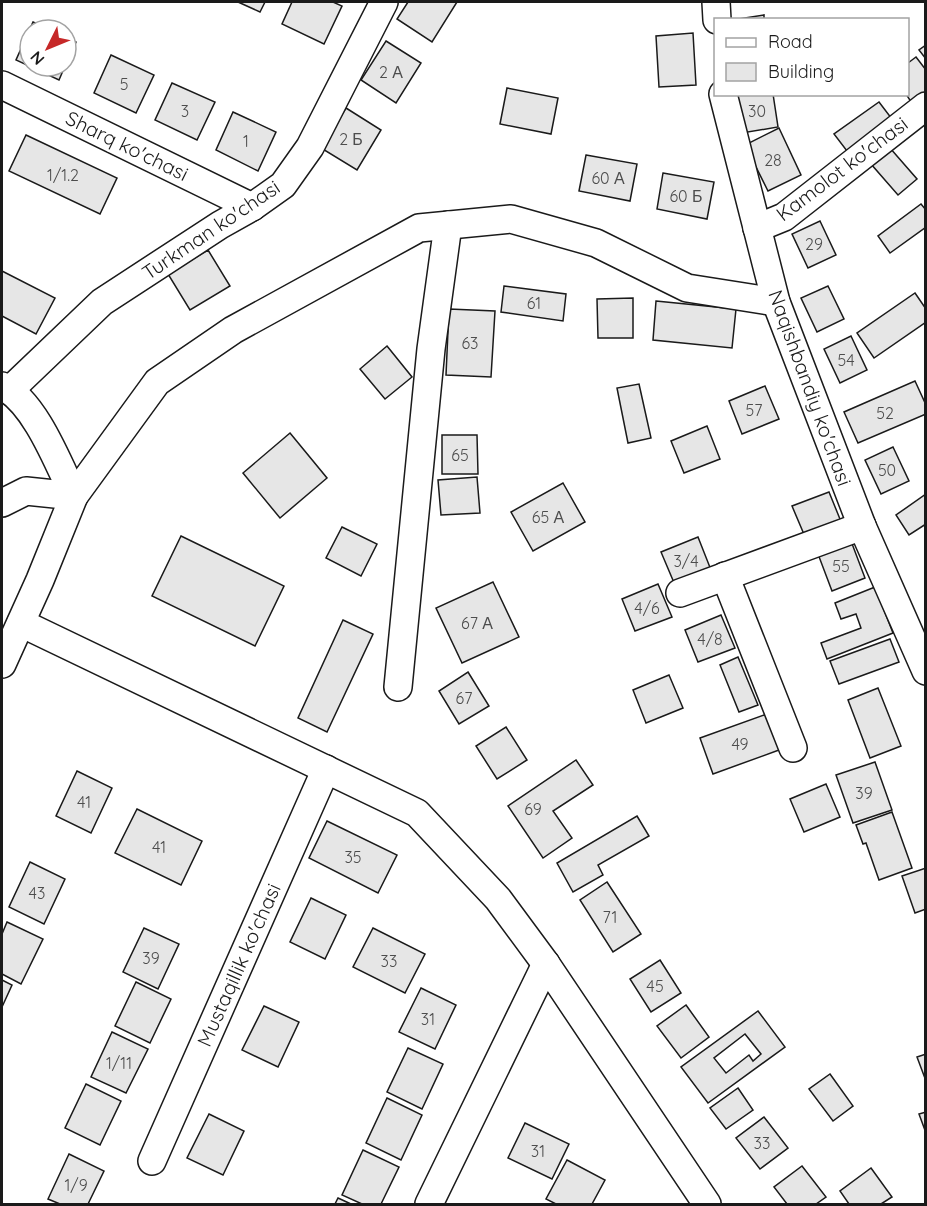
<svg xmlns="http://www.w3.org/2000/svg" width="927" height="1206" font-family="Quicksand,sans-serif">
  <rect width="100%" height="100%" fill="#fff"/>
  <g fill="#e6e6e6" stroke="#1a1a1a" stroke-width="1.5" fill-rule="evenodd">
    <polygon points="238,2 265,2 260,12"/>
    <polygon points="292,2 333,2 342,6 324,44 282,24"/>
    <polygon points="408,2 457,2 432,42 397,19"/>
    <polygon points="764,15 764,20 732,20"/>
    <polygon points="33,22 50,30 30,30 30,66 65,66 59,80 16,60"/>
    <polygon points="693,33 696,85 659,87 656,36"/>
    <polygon points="66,37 76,42 66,64"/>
    <polygon points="386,41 421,63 396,103 361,80"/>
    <polygon points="926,45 926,59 919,50"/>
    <polygon points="111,55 154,75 136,113 94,93"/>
    <polygon points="916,57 926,70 926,96 913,105 906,94 908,94 908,63"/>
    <polygon points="172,83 215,102 197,140 155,120"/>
    <polygon points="507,88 558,98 551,134 500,124"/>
    <polygon points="735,94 773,94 778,127 742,133"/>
    <polygon points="879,102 892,119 847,151 834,134"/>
    <polygon points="346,108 381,130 357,170 321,148"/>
    <polygon points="233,112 276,132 258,171 216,150"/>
    <polygon points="779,128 801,175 768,191 745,145"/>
    <polygon points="26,135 117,178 100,214 9,171"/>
    <polygon points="890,148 917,179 898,195 871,164"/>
    <polygon points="586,155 637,164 630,201 579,191"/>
    <polygon points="663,173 714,182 707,219 657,209"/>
    <polygon points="921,204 926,210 926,227 890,253 878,236"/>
    <polygon points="820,221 836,255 808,268 792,234"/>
    <polygon points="208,250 230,286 190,310 168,274"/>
    <polygon points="2,271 55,298 36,334 2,316"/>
    <polygon points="504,286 566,294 563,321 501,312"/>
    <polygon points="828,286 844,319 817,332 801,298"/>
    <polygon points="915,293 926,309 926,322 874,358 857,333"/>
    <polygon points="633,298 633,338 598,338 597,299"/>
    <polygon points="656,301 736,309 732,348 653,340"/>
    <polygon points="449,309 495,311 491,377 446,375"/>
    <polygon points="851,336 867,370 840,383 824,349"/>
    <polygon points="387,346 412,377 385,399 360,369"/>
    <polygon points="915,381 926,405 926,414 858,443 844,412"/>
    <polygon points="639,384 651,438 628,443 617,388"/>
    <polygon points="765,386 779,419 742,434 729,401"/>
    <polygon points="707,426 720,459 684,473 671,441"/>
    <polygon points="290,433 327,478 280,518 243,473"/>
    <polygon points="442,435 477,435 478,474 442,474"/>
    <polygon points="893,447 909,481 881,494 865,460"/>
    <polygon points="477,477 480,513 441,515 438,480"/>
    <polygon points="563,483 585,522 533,551 511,512"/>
    <polygon points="829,492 842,524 806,539 792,506"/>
    <polygon points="926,494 926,524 909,535 896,515"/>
    <polygon points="342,527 377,544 361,576 326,558"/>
    <polygon points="181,536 284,586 255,646 152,596"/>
    <polygon points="698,537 711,570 675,585 661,552"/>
    <polygon points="851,541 865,578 832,591 818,554"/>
    <polygon points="493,582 519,637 462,663 436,608"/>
    <polygon points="658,584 672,617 635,631 622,599"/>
    <polygon points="875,587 893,633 827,659 821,643 861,628 856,614 841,619 835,603"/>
    <polygon points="721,615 735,648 698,662 685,630"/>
    <polygon points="343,620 373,634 327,732 298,718"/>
    <polygon points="890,639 899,662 839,684 830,661"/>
    <polygon points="738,657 758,705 739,712 720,665"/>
    <polygon points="468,672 489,706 459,724 439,691"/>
    <polygon points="669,675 683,708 646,723 633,690"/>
    <polygon points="878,688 901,746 870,758 848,700"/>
    <polygon points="767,714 779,750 713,774 700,738"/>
    <polygon points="506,727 527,760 497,779 476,746"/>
    <polygon points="576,760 593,785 553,811 572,838 543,858 508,806"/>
    <polygon points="875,762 892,810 853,823 836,775"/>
    <polygon points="77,771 112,788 91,833 56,816"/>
    <polygon points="826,784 840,817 804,832 790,799"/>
    <polygon points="137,809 202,841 181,885 115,853"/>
    <polygon points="892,812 912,868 879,880 866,843 863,844 856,825"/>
    <polygon points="637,816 649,836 598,865 603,875 573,892 557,863"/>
    <polygon points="327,821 397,855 378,893 309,858"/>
    <polygon points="30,862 65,879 44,924 9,907"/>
    <polygon points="926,868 926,909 915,913 902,876"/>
    <polygon points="607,882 641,934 613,952 580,900"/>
    <polygon points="311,898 346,915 325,959 290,942"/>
    <polygon points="7,922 43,939 21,984 2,974 2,934"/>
    <polygon points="144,928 179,944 158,989 123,972"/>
    <polygon points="373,928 425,954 405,993 353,967"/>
    <polygon points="660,960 681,993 651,1012 630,979"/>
    <polygon points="2,980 12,985 2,1007"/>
    <polygon points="136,982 171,999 150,1043 115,1026"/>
    <polygon points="421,988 456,1005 435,1049 399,1032"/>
    <polygon points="686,1005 709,1037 681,1058 657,1026"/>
    <polygon points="264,1006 299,1022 278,1067 242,1050"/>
    <path d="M 758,1011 L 785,1047 L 708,1103 L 681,1067 ZM 745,1034 L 761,1054 L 753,1061 L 749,1055 L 726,1073 L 714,1058 Z"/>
    <polygon points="112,1032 148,1049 126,1093 91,1077"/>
    <polygon points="408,1048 443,1064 422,1109 387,1092"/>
    <polygon points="926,1054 926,1081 917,1057"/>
    <polygon points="830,1074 853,1106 833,1121 809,1089"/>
    <polygon points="86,1084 121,1101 100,1145 65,1128"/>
    <polygon points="738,1088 753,1110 726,1129 710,1108"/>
    <polygon points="387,1098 422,1115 401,1160 366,1143"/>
    <polygon points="926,1112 926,1133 919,1114"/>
    <polygon points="209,1114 244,1131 223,1175 187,1158"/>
    <polygon points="764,1117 788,1148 760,1169 736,1138"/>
    <polygon points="525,1123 569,1144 552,1179 508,1158"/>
    <polygon points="363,1150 399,1167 381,1204 362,1204 342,1195"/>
    <polygon points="69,1154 104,1171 88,1204 60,1204 48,1199"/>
    <polygon points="567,1160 605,1180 592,1204 556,1204 546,1199"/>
    <polygon points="802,1166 826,1197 816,1204 787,1204 774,1187"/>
    <polygon points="871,1168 892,1197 881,1204 849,1204 840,1191"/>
    <polygon points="338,1198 351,1204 335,1204"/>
  </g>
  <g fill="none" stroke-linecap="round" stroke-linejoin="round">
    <g stroke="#1a1a1a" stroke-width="30">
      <g id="minor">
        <polyline points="716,2 717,20"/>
        <polyline points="2,85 252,207"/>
        <polyline points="723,94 776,302 862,526 926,671"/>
        <polyline points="757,228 784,217 926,106"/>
        <path d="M 2,386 C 35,402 58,463 74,496 L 40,580 L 2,664"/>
        <polyline points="10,390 102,302 220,225 252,207 283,185 310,147 384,2"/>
        <polyline points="2,503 26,491 74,496 157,382 233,330 419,228 511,219 596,243 687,288 776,302"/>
        <polyline points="725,576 793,748"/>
        <polyline points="680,593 862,526"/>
        <polyline points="21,623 417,813 498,899 546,964 707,1204"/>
        <polyline points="398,687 431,349 448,225"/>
        <polyline points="152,1161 326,769"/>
        <polyline points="429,1204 546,964"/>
      </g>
    </g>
    <use href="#minor" stroke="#fff" stroke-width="27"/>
  </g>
  <g text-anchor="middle" stroke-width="4.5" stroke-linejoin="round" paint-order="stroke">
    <g font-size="16" fill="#4d4d4d">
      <text x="391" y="78">2 А</text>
      <text x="124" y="90">5</text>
      <text x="185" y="117">3</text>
      <text x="757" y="117">30</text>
      <text x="351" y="145">2 Б</text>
      <text x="246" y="147">1</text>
      <text x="773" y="166">28</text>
      <text x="63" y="181">1/1.2</text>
      <text x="608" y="184">60 А</text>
      <text x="686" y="202">60 Б</text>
      <text x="814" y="250">29</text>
      <text x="534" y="309">61</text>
      <text x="470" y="349">63</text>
      <text x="846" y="366">54</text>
      <text x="754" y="416">57</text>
      <text x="885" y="419">52</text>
      <text x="460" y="461">65</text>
      <text x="887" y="476">50</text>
      <text x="548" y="523">65 А</text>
      <text x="686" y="567">3/4</text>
      <text x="841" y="572">55</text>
      <text x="647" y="614">4/6</text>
      <text x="477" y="629">67 А</text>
      <text x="710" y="645">4/8</text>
      <text x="464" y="704">67</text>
      <text x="740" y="750">49</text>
      <text x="864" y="799">39</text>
      <text x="84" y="808">41</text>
      <text x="533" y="815">69</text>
      <text x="159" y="853">41</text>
      <text x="353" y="863">35</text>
      <text x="37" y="899">43</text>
      <text x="610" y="923">71</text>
      <text x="151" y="964">39</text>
      <text x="389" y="967">33</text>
      <text x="655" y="992">45</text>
      <text x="428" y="1025">31</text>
      <text x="119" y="1069">1/11</text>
      <text x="762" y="1149">33</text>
      <text x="538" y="1157">31</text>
      <text x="76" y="1191">1/9</text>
    </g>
    <g font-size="20" fill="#1a1a1a" stroke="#fff">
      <text transform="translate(127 146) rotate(26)" y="7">Sharq ko'chasi</text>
      <text transform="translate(842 169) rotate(-37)" y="7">Kamolot ko'chasi</text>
      <text transform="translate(211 230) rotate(-34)" y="7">Turkman ko'chasi</text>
      <text transform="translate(810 388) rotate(70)" y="7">Naqishbandiy ko'chasi</text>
      <text transform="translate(239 965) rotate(-66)" y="7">Mustaqillik ko'chasi</text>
    </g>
  </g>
  <rect width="927" height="1206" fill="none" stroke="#1a1a1a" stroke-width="6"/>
  <rect x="714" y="18" width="195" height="78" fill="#ffffff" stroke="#a3a3a3" stroke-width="1.5"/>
  <rect x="726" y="38" width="30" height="9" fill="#ffffff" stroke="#a3a3a3" stroke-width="1.5"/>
  <text x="768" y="48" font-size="18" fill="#1a1a1a">Road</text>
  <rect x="726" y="63" width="30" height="18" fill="#e6e6e6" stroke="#a3a3a3" stroke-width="1.5"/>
  <text x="768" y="78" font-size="18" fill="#1a1a1a">Building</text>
  <g transform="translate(48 48) rotate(227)"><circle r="28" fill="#ffffff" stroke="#a3a3a3" stroke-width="1.5"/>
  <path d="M0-4.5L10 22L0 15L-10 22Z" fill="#c62828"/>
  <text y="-9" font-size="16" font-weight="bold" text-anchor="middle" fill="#1a1a1a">N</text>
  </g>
</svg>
